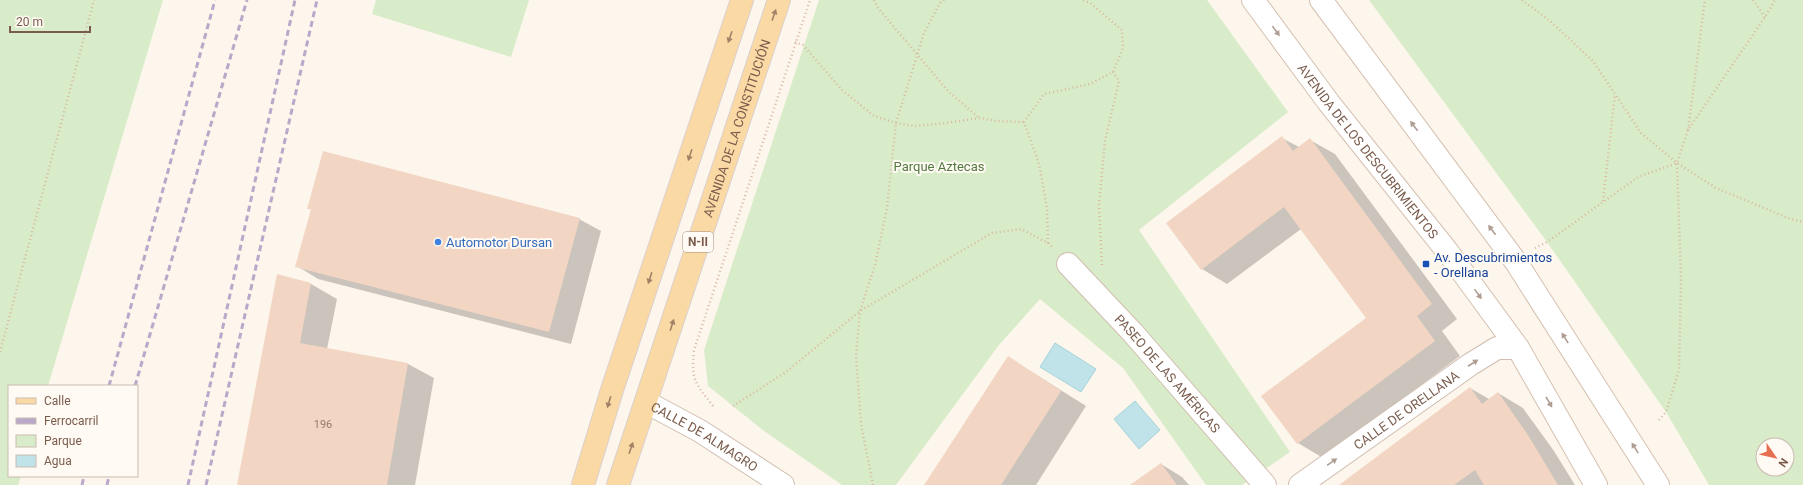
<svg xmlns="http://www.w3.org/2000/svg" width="1803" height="485" font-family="Roboto,sans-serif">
  <rect width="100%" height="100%" fill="#fdf6ec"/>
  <g fill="#d8ecc9" fill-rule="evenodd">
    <polygon points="0,0 163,0 48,386 9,386 9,476 21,476 18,485 0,485"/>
    <polygon points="376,0 529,0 511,57 372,14"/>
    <polygon points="819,0 1207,0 1288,112 1139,230 1290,452 1242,485 1206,485 1123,368 1040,299 999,345 896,485 842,485 764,431 708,386 704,350"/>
    <path d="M 1369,0 L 1803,0 L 1803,485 L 1709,485 L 1666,412 L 1547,242 ZM 1763,445 L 1787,445 L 1787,469 L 1763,469 Z"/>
  </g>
  <g fill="#bfe3e8" stroke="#a5d3da">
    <polygon points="1055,343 1096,369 1081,392 1040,367"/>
    <polygon points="1135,401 1160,430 1139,449 1114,419"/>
  </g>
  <g fill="#0003">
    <polygon points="1282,138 1299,147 1310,140 1335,154 1457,319 1442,331 1460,356 1323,458 1298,443 1368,318 1301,229 1227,284 1202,269"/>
    <polygon points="308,208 579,219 601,231 571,344 318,279 297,266 312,210"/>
    <polygon points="278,275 311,284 337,299 327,349 408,364 434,378 415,485 238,485"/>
    <polygon points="1008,357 1086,406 1036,485 925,485"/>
    <polygon points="1470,388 1489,399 1498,393 1523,408 1554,451 1575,485 1340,485"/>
    <polygon points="1161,464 1182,477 1189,485 1132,485"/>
  </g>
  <g fill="#f3d5c3">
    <polygon points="1282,136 1293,151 1310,138 1432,304 1417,316 1435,341 1297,444 1261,396 1366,318 1284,207 1201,270 1166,223"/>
    <polygon points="323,151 580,218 549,332 295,267 311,209 307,209"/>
    <polygon points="277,274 311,283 300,343 408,363 387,485 237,485"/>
    <polygon points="1008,356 1061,391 1001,485 924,485"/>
    <polygon points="1470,387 1482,404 1498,392 1528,435 1558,485 1484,485 1475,470 1454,485 1339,485"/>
    <polygon points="1161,463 1177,485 1130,485"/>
  </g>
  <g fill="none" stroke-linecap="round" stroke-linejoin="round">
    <g stroke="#d1beb0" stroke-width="24">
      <g id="street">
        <path id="s1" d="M 1068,264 L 1133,333 L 1265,485"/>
        <path id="s2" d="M 646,402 L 700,431 L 783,485"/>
        <path id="s3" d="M 1300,485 L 1471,364 L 1497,348 L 1518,348"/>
      </g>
    </g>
    <g stroke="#d6c0b0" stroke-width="24">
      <g id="secondary">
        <path id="s4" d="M 1253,0 L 1329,103 L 1447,251 L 1518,348 L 1596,485"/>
        <polyline points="1321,0 1516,262 1658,485"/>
      </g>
    </g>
    <g stroke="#dad1cd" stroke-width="24">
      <g id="primary">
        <polyline points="583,485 612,390 742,0"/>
        <path id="s5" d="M 618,485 L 779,0"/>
      </g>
    </g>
    <g stroke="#d9b8a5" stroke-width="2.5" stroke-dasharray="1 3" stroke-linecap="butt">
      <polyline points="874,0 878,8 948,91 978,117"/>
      <polyline points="1522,0 1550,21 1593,61 1641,133 1677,163 1716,188 1788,218 1803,222"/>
      <polyline points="1753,0 1765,17"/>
      <polyline points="795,42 803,45 842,90 874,116 896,123 916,126 946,123 979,118 996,121 1024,122"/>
      <polyline points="1688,130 1705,0"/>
      <polyline points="1603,201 1615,94"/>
      <polyline points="1048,243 1047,208 1039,164 1024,122 1044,94 1090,84 1113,72 1123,48 1122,30 1090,3 1083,0"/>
      <polyline points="1535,248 1547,242 1638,177 1677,163 1688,130 1765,17 1775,0"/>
      <polyline points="1102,265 1099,205 1105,141 1119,81 1113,72"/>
      <polyline points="0,352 94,0"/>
      <path d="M 713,406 C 695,383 691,380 694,350 L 810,0"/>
      <polyline points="733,406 786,372 860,311 992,233 1021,229 1048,243 1052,247"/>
      <polyline points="1659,420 1666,412 1679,370 1681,279 1677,163"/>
      <polyline points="873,485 861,424 856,355 860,311 875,265 887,208 896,123 924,33 940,3 944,0"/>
    </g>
    <use href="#street" stroke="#fff" stroke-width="22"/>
    <use href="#secondary" stroke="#fff" stroke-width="22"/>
    <use href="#primary" stroke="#fbd9a5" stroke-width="22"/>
    <g stroke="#b9a8c9" stroke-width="3" stroke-dasharray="6 4" stroke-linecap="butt">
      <polyline points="109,386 215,0"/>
      <polyline points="135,386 247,0"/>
      <polyline points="82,485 84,476"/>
      <polyline points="107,485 109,476"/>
      <polyline points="188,485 295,0"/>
      <polyline points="206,485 317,0"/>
    </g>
  </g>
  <defs><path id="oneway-solid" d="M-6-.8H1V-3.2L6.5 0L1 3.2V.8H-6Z"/></defs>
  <g fill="#a18267">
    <use href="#oneway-solid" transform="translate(774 15) rotate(-71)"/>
    <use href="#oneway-solid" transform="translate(730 37) rotate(109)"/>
    <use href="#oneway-solid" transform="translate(690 155) rotate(108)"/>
    <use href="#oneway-solid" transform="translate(650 278) rotate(108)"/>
    <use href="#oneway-solid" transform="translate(672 325) rotate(-72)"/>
    <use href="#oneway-solid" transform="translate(609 402) rotate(107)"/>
    <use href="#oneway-solid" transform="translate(631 448) rotate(-71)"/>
  </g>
  <g fill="#af9d94">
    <use href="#oneway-solid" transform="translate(1276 31) rotate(54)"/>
    <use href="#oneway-solid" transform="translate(1414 126) rotate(-127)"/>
    <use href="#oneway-solid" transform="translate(1492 230) rotate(-127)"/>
    <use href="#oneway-solid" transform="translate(1478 294) rotate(54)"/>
    <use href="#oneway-solid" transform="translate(1565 338) rotate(-122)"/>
    <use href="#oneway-solid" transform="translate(1473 363) rotate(-33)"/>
    <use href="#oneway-solid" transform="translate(1549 402) rotate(60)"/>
    <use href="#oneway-solid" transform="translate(1635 448) rotate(-122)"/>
    <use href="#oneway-solid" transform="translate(1332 462) rotate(-35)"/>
  </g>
  <circle fill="#3f7fe0" stroke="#fffaf3" stroke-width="1.5" cx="438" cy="242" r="4"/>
  <rect fill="#1a4fb4" stroke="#fffaf3" stroke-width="1.5" x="1422" y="260" width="8" height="8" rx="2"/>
  <g text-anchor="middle" stroke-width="4" stroke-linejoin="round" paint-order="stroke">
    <g font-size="11" fill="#987a6a">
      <text x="323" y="428">196</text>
    </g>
    <rect fill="#fffaf3" stroke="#a28b7f" stroke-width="1" x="683" y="232" width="30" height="20" rx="3"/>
    <g font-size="12" font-weight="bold" fill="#7a5c4d">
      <text x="698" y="246">N-II</text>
    </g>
    <g font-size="13" fill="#7a5c4d" stroke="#fffaf3">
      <text dy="5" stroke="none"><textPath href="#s5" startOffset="376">AVENIDA DE LA CONSTITUCIÓN</textPath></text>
      <text dy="5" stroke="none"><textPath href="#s4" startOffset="190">AVENIDA DE LOS DESCUBRIMIENTOS</textPath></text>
      <text dy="5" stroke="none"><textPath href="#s1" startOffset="148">PASEO DE LAS AMÉRICAS</textPath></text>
      <text dy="5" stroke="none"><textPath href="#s3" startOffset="130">CALLE DE ORELLANA</textPath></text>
      <text dy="5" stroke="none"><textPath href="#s2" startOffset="68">CALLE DE ALMAGRO</textPath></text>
    </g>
    <g font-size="13" fill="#537a41" stroke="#fffaf3">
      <text x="939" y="171">Parque Aztecas</text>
    </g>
    <g font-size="13" fill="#366cbe" stroke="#fffaf3" text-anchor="start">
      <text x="446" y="247">Automotor Dursan</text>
    </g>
    <g font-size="13" fill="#164399" stroke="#fffaf3" text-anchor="start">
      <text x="1434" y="262">Av. Descubrimientos<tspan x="1434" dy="15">- Orellana</tspan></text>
    </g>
  </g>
  <rect x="8" y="385" width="130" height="92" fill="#fffaf3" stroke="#cabbb1"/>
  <rect x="16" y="398" width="20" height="6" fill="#fbd9a5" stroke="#cabbb1"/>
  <text x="44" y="405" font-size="12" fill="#7a5c4d">Calle</text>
  <rect x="16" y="418" width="20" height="6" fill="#b9a8c9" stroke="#cabbb1"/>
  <text x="44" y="425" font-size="12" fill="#7a5c4d">Ferrocarril</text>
  <rect x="16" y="435" width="20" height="12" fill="#d8ecc9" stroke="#cabbb1"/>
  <text x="44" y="445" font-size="12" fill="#7a5c4d">Parque</text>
  <rect x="16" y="455" width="20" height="12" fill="#bfe3e8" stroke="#cabbb1"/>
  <text x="44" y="465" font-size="12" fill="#7a5c4d">Agua</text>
  <g transform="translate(1775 457) rotate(124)"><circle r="19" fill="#fffaf3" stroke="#cabbb1"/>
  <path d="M0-3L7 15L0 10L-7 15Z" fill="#e76f51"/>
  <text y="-6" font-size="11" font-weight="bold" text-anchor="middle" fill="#7a5c4d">N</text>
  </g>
  <path d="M10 26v6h80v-6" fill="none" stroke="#7a5c4d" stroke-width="2"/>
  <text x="16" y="26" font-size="12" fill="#7a5c4d" stroke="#fffaf3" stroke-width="3" paint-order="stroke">20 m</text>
</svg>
